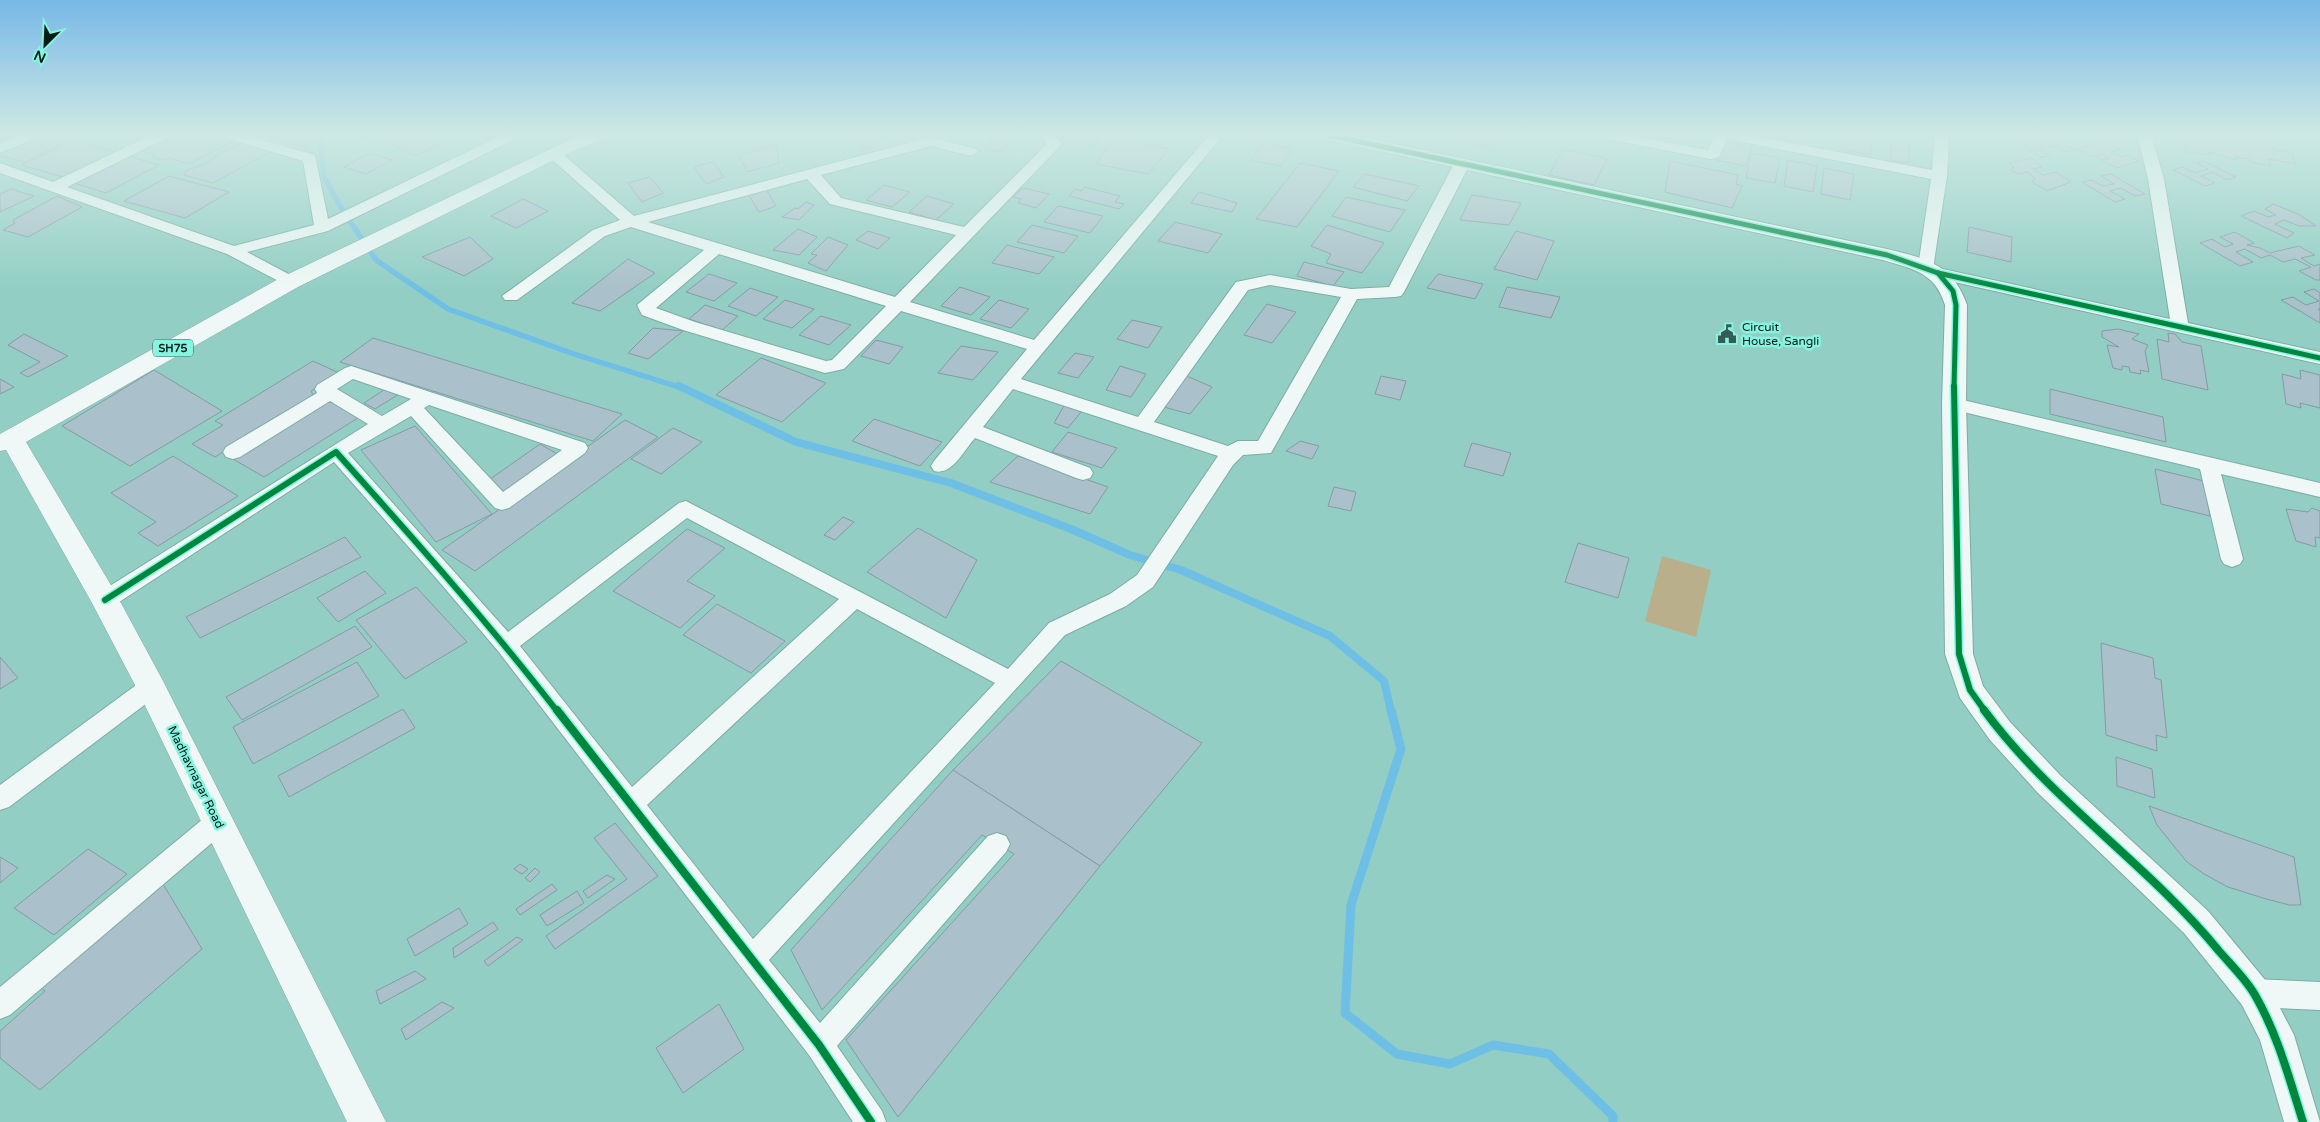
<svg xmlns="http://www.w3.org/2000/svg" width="2320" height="1122" font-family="'Varela Round',sans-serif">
  <rect width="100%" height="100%" fill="#92cec4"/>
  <polygon fill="#b9af8b" points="1662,556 1711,570 1696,637 1645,621"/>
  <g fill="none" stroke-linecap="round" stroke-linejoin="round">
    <polyline stroke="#6ebfe5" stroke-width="5.5" points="323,134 321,151 324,177 343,211 376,260 448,309 574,354 682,388"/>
    <polyline stroke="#6ebfe5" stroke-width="8" points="679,386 796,442 951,483 1071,529 1130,555 1181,570 1330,636 1384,681 1391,711"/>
    <polyline stroke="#6ebfe5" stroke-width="9" points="1391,710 1401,749 1351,905 1345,1013 1397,1054 1450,1064 1493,1045 1549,1054 1613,1116 1613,1122"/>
  </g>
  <g fill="#aac0ca" stroke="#859ba4">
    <polygon points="0,134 24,134 0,145"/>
    <polygon points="37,134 57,134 73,137 26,162 0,156 0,152"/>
    <polygon points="167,134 210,134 234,141 189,164 169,158 161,160 153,157 154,154 136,150"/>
    <polygon points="257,134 327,134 303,147"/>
    <polygon points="348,134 373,134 359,141"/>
    <polygon points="400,134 420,134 441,144 414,156 381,139"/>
    <polygon points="853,134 898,134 874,141 873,147 863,149"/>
    <polygon points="981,134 1013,134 1015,139 999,152 984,148 992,141"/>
    <polygon points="1066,134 1100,142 1096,146 1061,139"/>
    <polygon points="1468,134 1498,134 1491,147 1463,142"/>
    <polygon points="1646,134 1698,134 1695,144"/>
    <polygon points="1773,134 1796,134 1794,142 1773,138"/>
    <polygon points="1843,134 1873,136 1870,155 1841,149"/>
    <polygon points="2048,134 2074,150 2065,152 2056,146 2039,149 2049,156 2041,157 2016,141 2027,139 2036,145 2048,143 2036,136"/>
    <polygon points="2178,134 2214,135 2213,134 2230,134 2231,137 2242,139 2241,136 2261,139 2275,150 2292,153 2296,164 2269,159 2271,166 2250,162 2249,159 2236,157 2237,160 2208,152 2209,155 2188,152 2179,141"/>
    <polygon points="1114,137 1169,149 1148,174 1096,164"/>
    <polygon points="74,140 116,152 66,178 22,165"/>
    <polygon points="2103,140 2120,149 2111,152 2121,157 2127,155 2139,161 2117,168 2101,160 2109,158 2102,154 2092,157 2076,149"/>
    <polygon points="1723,141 1752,147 1746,166 1716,160"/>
    <polygon points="1891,141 1910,145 1909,163 1891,160"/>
    <polygon points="245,142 274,150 213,183 184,175 187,170 206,164 223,151"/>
    <polygon points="1266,142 1292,149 1281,166 1250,160"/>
    <polygon points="777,145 779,163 747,172 739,156"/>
    <polygon points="1563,149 1607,159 1594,185 1549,175"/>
    <polygon points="370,153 392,160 366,174 344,167"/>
    <polygon points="1751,153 1780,158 1775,183 1746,178"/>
    <polygon points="124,155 159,165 106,193 71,182"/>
    <polygon points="2031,158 2042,167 2033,169 2043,175 2057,172 2071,182 2047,191 2032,182 2035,178 2027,172 2018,174 2010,170 2014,167 2009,163"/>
    <polygon points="1788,160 1817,166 1813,192 1784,186"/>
    <polygon points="1670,161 1738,175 1736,184 1742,186 1732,208 1665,192"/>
    <polygon points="2204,161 2236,177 2227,180 2212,172 2201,176 2215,183 2205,186 2173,170 2182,167 2195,173 2208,169 2197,163"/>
    <polygon points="713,162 724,177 706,184 694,167"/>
    <polygon points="1300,163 1339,171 1297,227 1256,219"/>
    <polygon points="1824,168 1854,174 1850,200 1821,194"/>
    <polygon points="1365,174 1419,186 1407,201 1353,187"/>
    <polygon points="2111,174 2145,194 2135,196 2121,188 2110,191 2125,199 2115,202 2082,182 2092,180 2103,186 2114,184 2101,176"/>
    <polygon points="169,176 229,192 185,218 124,201"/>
    <polygon points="650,177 663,193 642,202 628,183"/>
    <polygon points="884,185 910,192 892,207 866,200"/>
    <polygon points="1085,187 1120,196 1115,202 1124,204 1119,209 1069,196 1075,189 1081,191"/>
    <polygon points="1023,188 1049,194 1036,208 1018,203 1021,199 1013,197"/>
    <polygon points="11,189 34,196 0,212 0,194"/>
    <polygon points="766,189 776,206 759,212 748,194"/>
    <polygon points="1199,192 1237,203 1232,212 1191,203"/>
    <polygon points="1472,195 1521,203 1509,225 1460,220"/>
    <polygon points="57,196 82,207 28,237 3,230 15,223 13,220"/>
    <polygon points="927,196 954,204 936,220 909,212"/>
    <polygon points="1346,197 1405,210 1390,232 1332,216"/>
    <polygon points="523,199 548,211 516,228 491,216"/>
    <polygon points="806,202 814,205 799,220 782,217 795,208 798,209"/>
    <polygon points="2273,204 2298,214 2316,226 2299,226 2284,220 2275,224 2294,233 2287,238 2241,216 2254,211 2268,217 2276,215 2265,209"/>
    <polygon points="1058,206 1103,216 1090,233 1044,222"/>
    <polygon points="1175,222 1222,234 1208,253 1158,241"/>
    <polygon points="1032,225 1078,236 1064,253 1017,242"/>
    <polygon points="1327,225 1384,243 1362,273 1326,263 1331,254 1311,246"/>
    <polygon points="1969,227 2012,237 2011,262 1967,252"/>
    <polygon points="798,229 817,237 799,255 773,250"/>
    <polygon points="868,231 890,238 878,249 856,240"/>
    <polygon points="1516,231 1554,241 1537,280 1494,269"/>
    <polygon points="2235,232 2254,243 2247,245 2260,248 2270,253 2299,246 2315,255 2301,258 2314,266 2320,264 2320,280 2316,280 2299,271 2311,267 2295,259 2283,262 2270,255 2261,258 2245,249 2236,252 2253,262 2240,266 2200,243 2212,239 2225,247 2233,244 2220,237"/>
    <polygon points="470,237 493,259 464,276 422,257"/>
    <polygon points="828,237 848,245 826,271 808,263 817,255 811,254"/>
    <polygon points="1007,245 1054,257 1039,274 992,263"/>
    <polygon points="628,259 655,273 600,311 572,303"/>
    <polygon points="1304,262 1344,272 1333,286 1297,276"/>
    <polygon points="709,274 737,283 714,301 686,292"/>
    <polygon points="1438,274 1483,284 1475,299 1427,288"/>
    <polygon points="960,287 990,297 971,315 941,306"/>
    <polygon points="1507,287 1560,297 1551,318 1499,307"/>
    <polygon points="750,288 778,297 756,316 728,306"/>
    <polygon points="2314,289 2320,293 2320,309 2318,309 2320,311 2320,323 2281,300 2293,297 2306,305 2319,301 2304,292"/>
    <polygon points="785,300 814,309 792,328 763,319"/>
    <polygon points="999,300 1029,309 1011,328 980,319"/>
    <polygon points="1267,304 1296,312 1272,343 1244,335"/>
    <polygon points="705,305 738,316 722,330 689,319"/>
    <polygon points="821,316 851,325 829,345 799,335"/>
    <polygon points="1132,320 1162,327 1148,348 1117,339"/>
    <polygon points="653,328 683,331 648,359 628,353"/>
    <polygon points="2118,329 2139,334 2132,339 2148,345 2145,351 2149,372 2140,370 2141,374 2130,372 2129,367 2122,366 2122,370 2113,368 2107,345 2119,347 2102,337 2102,331"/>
    <polygon points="2168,333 2175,334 2182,342 2201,346 2208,390 2162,379 2157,339 2169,342"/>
    <polygon points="24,334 68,356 28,377 20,373 40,362 8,345"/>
    <polygon points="373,338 622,414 593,441 340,362"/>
    <polygon points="876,340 903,347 889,364 861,356"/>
    <polygon points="961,346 998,352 973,380 938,373"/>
    <polygon points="1075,353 1094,357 1078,378 1058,373"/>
    <polygon points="761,358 826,383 782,422 716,395"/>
    <polygon points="313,361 339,373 311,391 313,395 215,457 192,444 223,425 215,421"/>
    <polygon points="1120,366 1146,374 1131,397 1106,390"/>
    <polygon points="154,370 222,411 130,466 62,426"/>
    <polygon points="2300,370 2320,375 2320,408 2300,403 2301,408 2286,404 2282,374 2301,379"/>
    <polygon points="1182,374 1212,387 1190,414 1160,406"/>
    <polygon points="1381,376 1406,381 1400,400 1375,394"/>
    <polygon points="0,379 14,387 0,394"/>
    <polygon points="387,388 399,394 375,409 364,403"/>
    <polygon points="2050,389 2163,417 2166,442 2050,414"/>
    <polygon points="330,400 361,416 264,477 233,459"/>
    <polygon points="1065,404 1081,412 1068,428 1054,423"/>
    <polygon points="874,419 942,442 920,466 852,441"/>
    <polygon points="625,420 658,437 475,571 442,550"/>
    <polygon points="415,426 492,514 436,542 361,450"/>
    <polygon points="673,428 702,442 661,474 631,459"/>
    <polygon points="1068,432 1117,448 1102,468 1052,452"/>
    <polygon points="1300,441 1319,446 1312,459 1286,451"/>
    <polygon points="1472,443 1511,453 1503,476 1464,466"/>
    <polygon points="540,444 559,455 506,493 486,482"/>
    <polygon points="173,456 238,496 158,546 138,533 156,522 111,493"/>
    <polygon points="1018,456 1108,487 1090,514 990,482"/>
    <polygon points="2155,469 2204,481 2210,516 2161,504"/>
    <polygon points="1334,487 1356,492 1351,511 1328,506"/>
    <polygon points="2312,508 2320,511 2320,538 2315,537 2316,547 2296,541 2286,509 2308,512"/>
    <polygon points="843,517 854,522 835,540 824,535"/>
    <polygon points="918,528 977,560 946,618 867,572"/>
    <polygon points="687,529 725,548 687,581 715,596 680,628 613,591"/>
    <polygon points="345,537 361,557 200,638 186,617"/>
    <polygon points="1578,543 1629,558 1618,598 1565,582"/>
    <polygon points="365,571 386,593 338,622 317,598"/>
    <polygon points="416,587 467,642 405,679 356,620"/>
    <polygon points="717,604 785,641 751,673 683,635"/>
    <polygon points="355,626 372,647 242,720 226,697"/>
    <polygon points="2101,643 2153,658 2155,678 2161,680 2167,738 2156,735 2157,751 2106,735"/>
    <polygon points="0,657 18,678 0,689"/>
    <polygon points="1061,661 1202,743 1100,866 953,770"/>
    <polygon points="357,662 379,696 253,764 233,727"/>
    <polygon points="403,709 415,728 289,797 278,776"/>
    <polygon points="2116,757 2152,769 2155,798 2117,786"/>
    <polygon points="953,770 1100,866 898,1117 846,1040 1014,854 982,835 822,1010 791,950"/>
    <polygon points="2149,806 2294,857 2301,905 2289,905 2263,898 2228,887 2204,874 2187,862 2173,845 2157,825"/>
    <polygon points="615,823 658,876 555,949 546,936 627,879 594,838"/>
    <polygon points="88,849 127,874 54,935 14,908"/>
    <polygon points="0,857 18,868 0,883"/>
    <polygon points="520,864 528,869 522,874 514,869"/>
    <polygon points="535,868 540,872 530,882 525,878"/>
    <polygon points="607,875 615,879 588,898 583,891"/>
    <polygon points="163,884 202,949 40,1090 0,1058 0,1031 45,991 35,983"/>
    <polygon points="552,884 557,890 520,915 516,909"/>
    <polygon points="577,891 584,903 547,926 540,915"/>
    <polygon points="459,908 468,924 415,956 407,939"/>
    <polygon points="493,922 498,929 454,958 453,948"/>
    <polygon points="517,937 523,940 488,966 484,961"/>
    <polygon points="415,971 426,979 380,1004 376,991"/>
    <polygon points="442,1002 454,1008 406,1040 401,1029"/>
    <polygon points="719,1004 744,1049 683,1093 656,1048"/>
  </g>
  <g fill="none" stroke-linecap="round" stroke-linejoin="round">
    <g stroke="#7caca4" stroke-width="2">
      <g id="minor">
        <polygon points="22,134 40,134 38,137 0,153 0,144"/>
        <polygon points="153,134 171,134 169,137 67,187 234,246 314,225 303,161 223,137 221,134 242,134 315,155 328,219 504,134 521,134 519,137 328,231 247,252 296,278 298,282 296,286 290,287 227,254 0,173 0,163 53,182"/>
        <path d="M 1039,134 L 1054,134 L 1062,144 L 910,302 L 1034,340 L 1210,134 L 1224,134 L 1021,379 L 1138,417 L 1236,282 L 1270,275 L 1351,289 L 1389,287 L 1454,164 L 1462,159 L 1470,164 L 1404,292 L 1401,296 L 1395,297 L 1357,299 L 1271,453 L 1243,455 L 1233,465 L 1153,587 L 1126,606 L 1065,635 L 769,960 L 820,1023 L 988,836 L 997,833 L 1006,836 L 1010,844 L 1006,852 L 837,1046 L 882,1111 L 886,1122 L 853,1122 L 809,1055 L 498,651 L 436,578 L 334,462 L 113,606 L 105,608 L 97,606 L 94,600 L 97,594 L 368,424 L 330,401 L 240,457 L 233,459 L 226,457 L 223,452 L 226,447 L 317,393 L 315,389 L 317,385 L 345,368 L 351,366 L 585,443 L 588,448 L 585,453 L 509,508 L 502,510 L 495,508 L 411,416 L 348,453 L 508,632 L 679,503 L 686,501 L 1008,669 L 1049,623 L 1110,594 L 1137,575 L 1218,456 L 1013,389 L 983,427 L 1090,468 L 1093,473 L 1090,478 L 1083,480 L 1076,478 L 975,438 C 964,450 952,476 934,471 L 931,466 L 934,461 L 1027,349 L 901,311 L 844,369 L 825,373 L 683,330 L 642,315 L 637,305 L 704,250 L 631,227 L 605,236 L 517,300 L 505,300 L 502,296 L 593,230 L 620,220 L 548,156 L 546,153 L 548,150 L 558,150 L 634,216 L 931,137 L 976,149 L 978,152 L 971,156 L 931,146 L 821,175 L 841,198 L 964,227 L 1047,144 ZM 807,179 L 830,204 L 956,235 L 895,297 L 648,222 ZM 719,254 L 886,306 L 832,360 L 826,361 L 695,322 L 656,308 ZM 1270,285 L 1341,297 L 1258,441 L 1238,441 L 1228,446 L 1154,422 L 1248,290 ZM 353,379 L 411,399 L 382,416 L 337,389 ZM 429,405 L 562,450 L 503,492 L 424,408 ZM 687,518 L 839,599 L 632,787 L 520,646 ZM 857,609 L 995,683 L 753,939 L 647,805 Z"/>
        <polygon points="1594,134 1621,134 1708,150 1715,134 1744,134 1932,170 1935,134 1949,134 1947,176 1933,269 1938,268 2170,319 2148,179 2137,134 2151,134 2164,179 2188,323 2320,352 2320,364 1932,277 1930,273 1931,271 1920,271 1918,267 1931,179 1727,139 1719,157 1711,159 1601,138"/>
        <polygon points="2242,134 2264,134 2257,138 2244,137"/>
        <polygon points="1954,398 2320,483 2320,497 2221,474 2243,559 2240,564 2232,567 2224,564 2221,559 2200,469 1947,408 1945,404 1947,400"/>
        <polygon points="151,678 159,680 163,687 159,694 9,807 0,810 0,785 143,680"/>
        <polygon points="218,811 227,814 231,822 227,830 10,1015 0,1019 0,987 209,814"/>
        <polygon points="2254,979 2320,982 2320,1010 2254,1007 2244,1003 2240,993 2244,983"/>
      </g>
    </g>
    <g stroke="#7caca4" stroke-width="2">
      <path id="tertiary" d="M 1315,134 L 1347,134 L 1887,249 C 1925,258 1953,264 1967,305 L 1966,404 L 1973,654 L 1983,686 L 2010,722 L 2060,775 L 2208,911 L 2266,981 L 2294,1035 L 2320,1122 L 2284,1122 L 2260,1040 L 2242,1005 L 2184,933 L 2038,793 L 1990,740 L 1960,698 L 1945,654 L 1942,404 L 1945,305 C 1935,272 1913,269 1883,260 L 1324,139 L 1318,138 Z"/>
    </g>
    <g stroke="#7caca4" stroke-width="1">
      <polygon id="primary" points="582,134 612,134 610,138 597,141 560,157 298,287 26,442 115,592 162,679 386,1122 347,1122 136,687 92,603 6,450 0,451 0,434 282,277"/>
    </g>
    <use href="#minor" fill="#eff8f6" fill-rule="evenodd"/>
    <use href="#tertiary" fill="#eff8f6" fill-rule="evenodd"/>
    <use href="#primary" fill="#eff8f6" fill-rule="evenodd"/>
    <g stroke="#87f4e0" stroke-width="8">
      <g id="cycleway-far2">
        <polyline points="1324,134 1887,255 1938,273 2320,358"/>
        <polyline points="1938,273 1953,291 1956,305 1954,388"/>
      </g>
    </g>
    <g stroke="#87f4e0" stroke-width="9">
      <g id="cycleway-far1">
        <polyline points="1954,386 1959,654 1970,690 1985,711"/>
        <path d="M 105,600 L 336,452 C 412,537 487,621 557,711"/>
      </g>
    </g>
    <g stroke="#87f4e0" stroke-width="11">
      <g id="cycleway">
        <polyline points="557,710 819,1045 871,1122"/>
        <path d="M 1984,710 C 2051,801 2148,864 2219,951 C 2231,965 2246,979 2255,995 C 2278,1035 2289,1078 2303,1122"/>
      </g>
    </g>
    <use href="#cycleway-far2" stroke="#00873e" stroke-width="5"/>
    <use href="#cycleway-far1" stroke="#00873e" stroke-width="6"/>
    <use href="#cycleway" stroke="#00873e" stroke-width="8"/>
  </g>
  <linearGradient id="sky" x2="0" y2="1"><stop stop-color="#77b8e7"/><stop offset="0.46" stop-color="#cee9e4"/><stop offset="1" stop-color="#cee9e4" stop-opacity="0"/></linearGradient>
  <rect width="2320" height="291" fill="url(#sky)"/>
  <defs>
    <g id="civic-bare" transform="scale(1.5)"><path d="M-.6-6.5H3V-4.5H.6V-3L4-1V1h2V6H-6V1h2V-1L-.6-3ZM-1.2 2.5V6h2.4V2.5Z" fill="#365a54" stroke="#87f4e0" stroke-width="2.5" paint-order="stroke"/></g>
  </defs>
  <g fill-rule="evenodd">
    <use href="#civic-bare" x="1727" y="334"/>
  </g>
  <g text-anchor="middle" stroke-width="5" stroke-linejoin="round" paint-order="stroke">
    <rect fill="#87f4e0" stroke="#2b5d54" stroke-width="1" x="153" y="339.5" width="40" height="17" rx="4"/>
    <g font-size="11" font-weight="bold" fill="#041c18">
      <text x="173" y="352">SH75</text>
    </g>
    <g font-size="12" fill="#041c18" stroke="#87f4e0" text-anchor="start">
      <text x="1742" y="331">Circuit<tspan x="1742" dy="14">House, Sangli</tspan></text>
    </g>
    <g font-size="12" fill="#041c18" stroke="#87f4e0">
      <text transform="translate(196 777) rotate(64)" y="4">Madhavnagar Road</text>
    </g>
  </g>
  <g transform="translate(45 45) rotate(204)" stroke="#87f4e0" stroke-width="4" paint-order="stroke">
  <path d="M0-4L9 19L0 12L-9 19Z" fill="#041c18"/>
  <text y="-8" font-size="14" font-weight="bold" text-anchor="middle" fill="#041c18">N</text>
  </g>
</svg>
